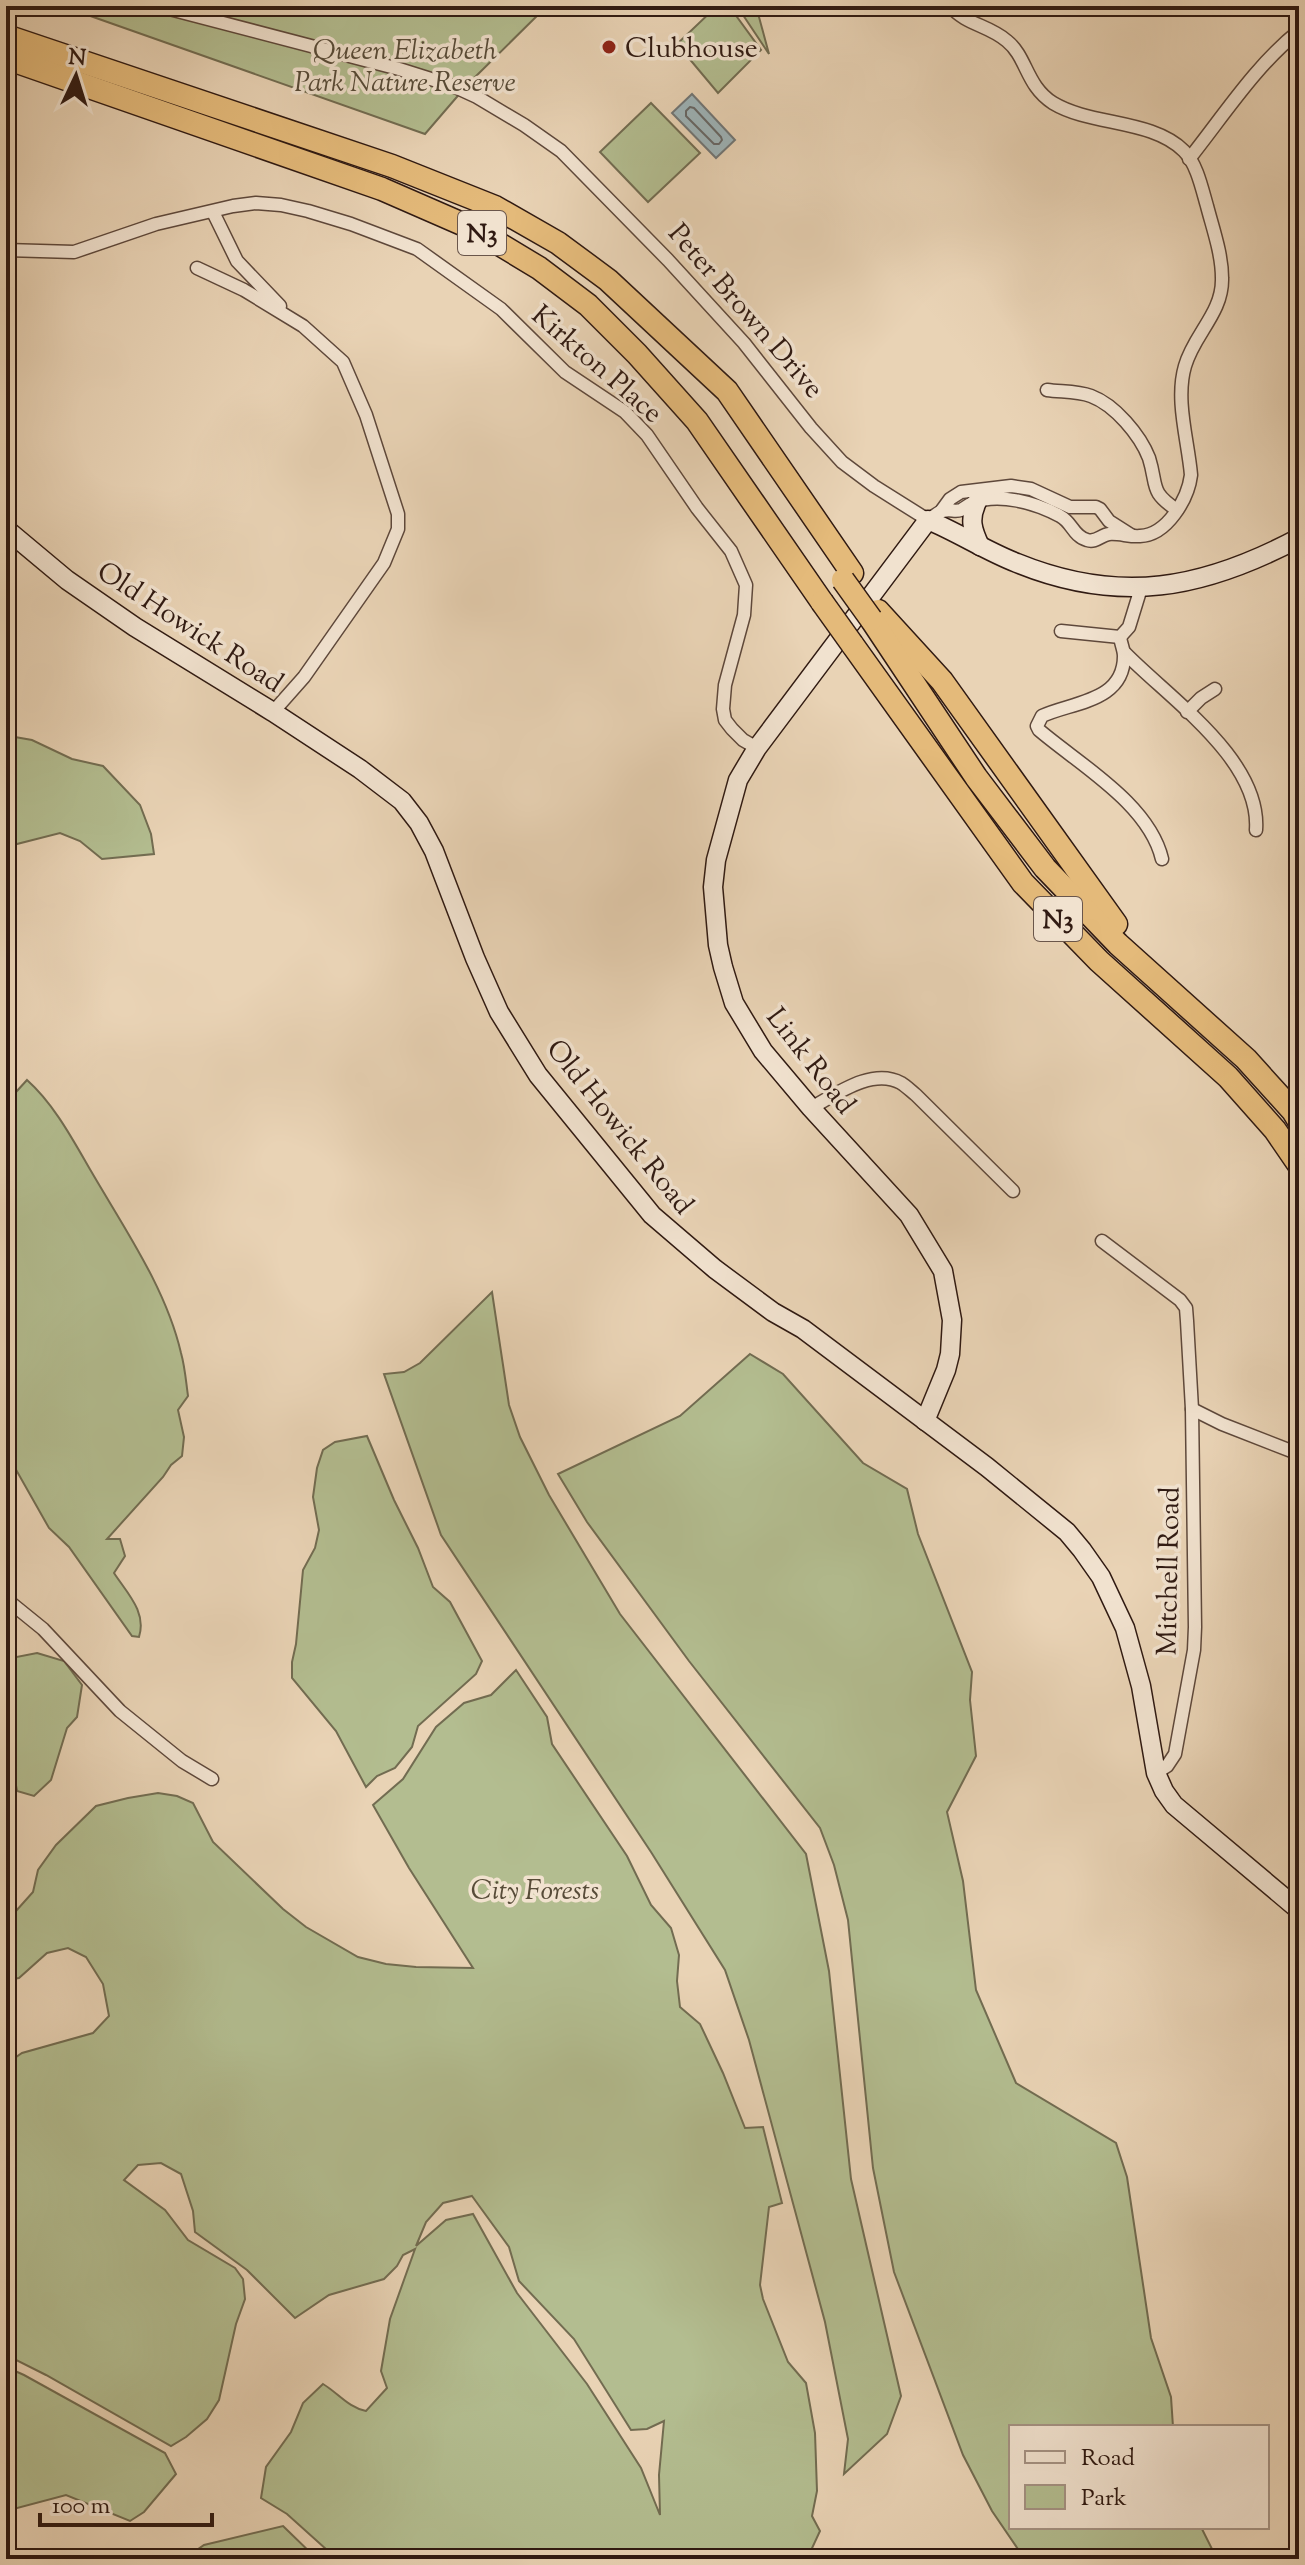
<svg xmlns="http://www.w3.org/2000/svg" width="1305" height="2565" font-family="'Sorts Mill Goudy',serif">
  <rect width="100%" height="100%" fill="#e9d3b5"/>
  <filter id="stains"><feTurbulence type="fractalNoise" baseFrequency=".0025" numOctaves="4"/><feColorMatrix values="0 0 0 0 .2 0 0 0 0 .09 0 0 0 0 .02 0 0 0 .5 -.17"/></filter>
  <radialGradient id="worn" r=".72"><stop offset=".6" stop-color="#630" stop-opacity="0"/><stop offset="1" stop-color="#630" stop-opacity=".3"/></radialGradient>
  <g fill="#b3bd90" stroke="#726c51" stroke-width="2" fill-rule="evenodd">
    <polygon points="62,6 547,6 468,84 425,134"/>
    <polygon points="717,6 729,6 761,50 718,93 677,44"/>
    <polygon points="737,6 756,6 769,54"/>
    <polygon points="651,103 700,153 648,202 600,152"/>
    <polygon points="15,737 32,740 72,759 103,766 140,805 151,834 154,854 102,859 80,841 60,833 9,846 6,841 6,743"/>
    <path d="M 27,1080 C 54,1104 73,1140 91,1171 C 124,1228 166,1288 181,1353 C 185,1367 186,1382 188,1396 L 178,1410 L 184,1437 L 182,1456 L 171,1465 L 163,1477 L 107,1539 L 120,1539 L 125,1556 L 114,1573 C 127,1593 147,1612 139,1637 L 132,1636 L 69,1547 L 49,1528 L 6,1452 L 6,1103 Z"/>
    <polygon points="492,1292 509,1405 520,1437 549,1495 620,1614 806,1854 829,1971 851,2179 901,2396 887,2434 844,2474 848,2439 825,2322 749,2040 725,1970 651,1852 441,1535 384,1374 404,1372 420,1363"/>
    <polygon points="750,1354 783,1374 863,1463 907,1489 918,1534 972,1672 970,1700 976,1756 947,1812 963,1881 976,1990 1016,2083 1116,2143 1127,2177 1151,2338 1171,2397 1173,2427 1011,2427 1011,2527 1201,2527 1217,2559 1023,2559 1022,2555 992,2511 963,2455 894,2272 873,2168 848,1920 834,1865 820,1828 689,1661 587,1522 558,1474 680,1416"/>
    <polygon points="367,1436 394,1500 418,1548 433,1587 450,1602 482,1661 476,1674 418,1726 412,1747 395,1768 377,1776 366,1787 336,1731 292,1678 292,1662 296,1644 303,1570 315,1548 319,1530 313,1497 317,1468 323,1450 335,1442"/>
    <polygon points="37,1653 64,1661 82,1685 77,1717 67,1728 51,1780 34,1796 17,1791 11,1758 6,1749 6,1659"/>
    <path d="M 516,1670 L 547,1717 L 552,1744 L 627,1856 L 651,1905 L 671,1928 L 679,1955 L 677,1981 L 680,2007 L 700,2024 L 723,2073 L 745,2128 L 763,2127 L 782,2203 L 769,2207 L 760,2285 L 763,2299 L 788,2362 L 806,2383 L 815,2433 L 817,2491 L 812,2516 L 820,2531 L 807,2559 L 337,2559 L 287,2514 L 261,2498 L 266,2467 L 291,2432 L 303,2403 L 323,2384 C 338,2393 349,2408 366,2411 L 387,2388 L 381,2371 L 390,2319 L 415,2249 L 403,2255 L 397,2266 L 384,2279 L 329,2295 L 295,2318 L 247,2270 L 195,2232 L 193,2211 L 181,2174 L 161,2163 L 138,2165 L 124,2180 L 165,2210 L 188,2240 L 235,2268 L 243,2279 L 245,2299 L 236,2324 L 219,2400 L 207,2419 L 186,2437 L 171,2446 L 46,2375 L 6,2355 L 6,2064 L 22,2053 L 93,2033 L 109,2016 L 103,1984 L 86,1957 L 68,1948 L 47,1953 L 19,1978 L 6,1980 L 6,1913 L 16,1911 L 33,1892 L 38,1870 L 56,1845 L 96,1806 L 128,1798 L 158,1793 L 177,1796 L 193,1803 L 213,1842 L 283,1909 L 306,1927 L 358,1957 L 386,1964 L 416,1967 L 473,1968 L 409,1868 L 373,1805 L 403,1779 L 436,1727 L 464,1703 L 491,1695 ZM 472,2196 L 509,2247 L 519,2281 L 574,2339 L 631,2430 L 647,2429 L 664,2421 L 659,2475 L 660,2515 L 641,2468 L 587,2384 L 517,2293 L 473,2214 L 446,2220 L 416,2246 L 426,2222 L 443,2203 Z"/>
    <polygon points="6,2367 24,2375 165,2453 176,2474 144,2512 130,2521 66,2495 6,2511"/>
    <polygon points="283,2526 317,2559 184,2559 204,2545"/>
  </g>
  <polygon fill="#9db4b9" stroke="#717676" stroke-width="2" points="692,94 735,140 716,158 672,113"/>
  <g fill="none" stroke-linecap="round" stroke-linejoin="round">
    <polygon stroke="#666766" stroke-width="2" points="690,107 694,108 721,137 722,140 719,144 714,144 686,116 686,111"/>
    <g stroke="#5e483b" stroke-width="15">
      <g id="street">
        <path d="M 158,6 L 399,69 L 453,86 L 477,97 L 524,125 L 561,151 L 668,260 L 744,343 L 811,428 L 842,462 L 874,486 L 928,520 C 933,517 938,512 943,511 C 950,509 955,512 961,510 C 965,508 968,505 972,503 C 999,492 1036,503 1060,516 C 1072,522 1073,536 1087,540 C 1096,543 1101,535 1109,534 C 1119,533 1130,537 1140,536 C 1167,535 1188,499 1191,475 C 1188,440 1175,400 1185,366 C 1194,334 1223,313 1222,278 C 1222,254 1213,229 1207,206 C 1202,189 1197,164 1184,151 C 1152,119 1091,126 1053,103 C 1026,86 1027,57 1007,41 C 989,25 966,25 950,6"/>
        <path d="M 1189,159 C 1224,115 1256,65 1299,31"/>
        <polyline points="213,212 237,261 280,306"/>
        <polyline points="6,250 74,252 156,224 233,206 256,203 281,205 308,211 351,224 417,249 501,309 565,372 625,412 647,435 697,508 731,551 746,585 744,615 725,685 723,709 725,720 732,729 743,740 757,748"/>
        <polyline points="197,268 244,290 303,326 343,362 366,415 398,514 398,529 384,563 304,677 273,712"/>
        <path d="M 1047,390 C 1061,392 1077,391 1091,396 C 1115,405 1140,435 1149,458 C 1158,487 1149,491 1177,510"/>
        <polyline points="942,510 950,499 961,492 1011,486 1031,489 1070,507 1096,507 1100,509 1109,521 1131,535"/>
        <polyline points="1061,631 1120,637 1129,627 1141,588"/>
        <path d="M 1120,637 C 1121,644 1124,650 1124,656 C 1124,702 1072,702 1042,716 L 1037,726 L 1039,730 C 1080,765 1149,804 1162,859"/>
        <path d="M 1125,653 C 1170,699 1261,760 1256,830"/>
        <polyline points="1187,712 1201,698 1215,689"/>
        <path d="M 811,1108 C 835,1095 872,1067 901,1083 C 906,1086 911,1091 916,1095 L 1013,1191"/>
        <polyline points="1102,1241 1180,1300 1186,1308 1187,1321 1192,1409 1195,1627 1194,1650 1175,1754 1167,1766 1156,1773"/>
        <polyline points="1192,1409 1222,1424 1299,1454"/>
        <polyline points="6,1599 43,1629 120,1711 182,1761 212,1779"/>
      </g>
    </g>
    <g stroke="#301a12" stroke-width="21">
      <g id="secondary">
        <path d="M 977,502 C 969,519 972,529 980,546"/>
        <polyline points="6,529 67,580 135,627 273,712 360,769 402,801 419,823 434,851 475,958 499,1012 538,1075 652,1215 715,1269 773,1312 803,1329 987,1467 1067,1532 1082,1550 1101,1577 1125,1628 1141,1686 1156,1773 1164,1791 1174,1805 1299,1910"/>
        <path d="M 925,1421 L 946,1370 L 950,1354 L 952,1320 L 943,1271 L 909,1215 L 811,1108 L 763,1051 L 734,1003 L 723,967 L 718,945 L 713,887 L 716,860 L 738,780 L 757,748 L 928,520 C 959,533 986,551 1017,563 C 1120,605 1203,589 1299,538"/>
      </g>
    </g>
    <g stroke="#301a12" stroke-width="25">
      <g id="highway">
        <polyline points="6,36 392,166 495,207 558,243 608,280 727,391 852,573"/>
        <polyline points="6,58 382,189 476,230 539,268 588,305 637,354 697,421 822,602"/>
        <polyline points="878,611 942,681 1116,924"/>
        <polyline points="871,619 976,777 1045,868 1118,944 1246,1059 1293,1111 1299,1121"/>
        <polyline points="852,644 1023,883 1099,961 1228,1077 1275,1130 1299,1165"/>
      </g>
    </g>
    <use href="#street" stroke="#f1e2cf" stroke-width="12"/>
    <use href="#secondary" stroke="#f1e2cf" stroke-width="18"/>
    <use href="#highway" stroke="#e4ba7a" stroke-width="22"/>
    <g stroke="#301a12" stroke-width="25" stroke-linecap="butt">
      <g id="highway-bridge">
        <polyline points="843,580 871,619"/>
        <polyline points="822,602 852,644"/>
      </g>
    </g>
    <use href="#highway-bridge" stroke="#e4ba7a" stroke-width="22"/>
  </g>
  <circle fill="#8f2418" stroke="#f1e2cf" stroke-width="3" cx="609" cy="47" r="8"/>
  <g text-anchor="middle" stroke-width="7" stroke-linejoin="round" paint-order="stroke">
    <g fill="#f1e2cf" stroke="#6a564b" stroke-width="2">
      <rect x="458" y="211" width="48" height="44" rx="6"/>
      <rect x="1034" y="897" width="48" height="44" rx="6"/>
    </g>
    <g font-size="26" font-weight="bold" fill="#301a12">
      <text x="482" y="242">N3</text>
      <text x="1058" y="928">N3</text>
    </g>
    <g font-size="28" fill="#301a12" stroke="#f1e2cf" text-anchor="start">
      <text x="625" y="57">Clubhouse</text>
    </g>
    <g font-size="28" font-style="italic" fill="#574b38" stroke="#f1e2cf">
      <text x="405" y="59">Queen Elizabeth<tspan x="405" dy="32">Park Nature Reserve</tspan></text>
      <text x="535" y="1899">City Forests</text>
    </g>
    <g font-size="28" fill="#301a12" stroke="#f1e2cf">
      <text transform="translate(747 310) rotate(49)" y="10">Peter Brown Drive</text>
      <text transform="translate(598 363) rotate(41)" y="10">Kirkton Place</text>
      <text transform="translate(191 626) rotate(33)" y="10">Old Howick Road</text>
      <text transform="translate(812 1060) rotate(52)" y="10">Link Road</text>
      <text transform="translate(621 1126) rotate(51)" y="10">Old Howick Road</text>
      <text transform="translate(1167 1571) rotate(-89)" y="10">Mitchell Road</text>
    </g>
  </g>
  <rect width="1305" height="2565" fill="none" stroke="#e9d3b5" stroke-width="32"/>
  <rect x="8" y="8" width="1289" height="2549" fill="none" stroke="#301a12" stroke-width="4"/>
  <rect x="16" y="16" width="1273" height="2533" fill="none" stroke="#301a12" stroke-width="2"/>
  <rect x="1009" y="2425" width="260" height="104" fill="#f1e2cf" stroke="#a49283" stroke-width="2"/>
  <rect x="1025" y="2451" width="40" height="12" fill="#f1e2cf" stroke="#a49283" stroke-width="2"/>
  <text x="1081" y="2465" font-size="24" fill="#301a12">Road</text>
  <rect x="1025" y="2485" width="40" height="24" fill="#b3bd90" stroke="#a49283" stroke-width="2"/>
  <text x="1081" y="2505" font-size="24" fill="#301a12">Park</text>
  <g transform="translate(76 76) rotate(4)" stroke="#f1e2cf" stroke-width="6" paint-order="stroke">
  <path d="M0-6L14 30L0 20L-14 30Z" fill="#301a12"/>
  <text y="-12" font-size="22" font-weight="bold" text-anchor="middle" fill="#301a12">N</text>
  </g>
  <path d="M40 2513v12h172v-12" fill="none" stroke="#301a12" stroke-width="4"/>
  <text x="52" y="2513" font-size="24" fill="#301a12" stroke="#f1e2cf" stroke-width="6" paint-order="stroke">100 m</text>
  <rect width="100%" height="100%" filter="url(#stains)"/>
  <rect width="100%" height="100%" fill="url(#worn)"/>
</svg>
